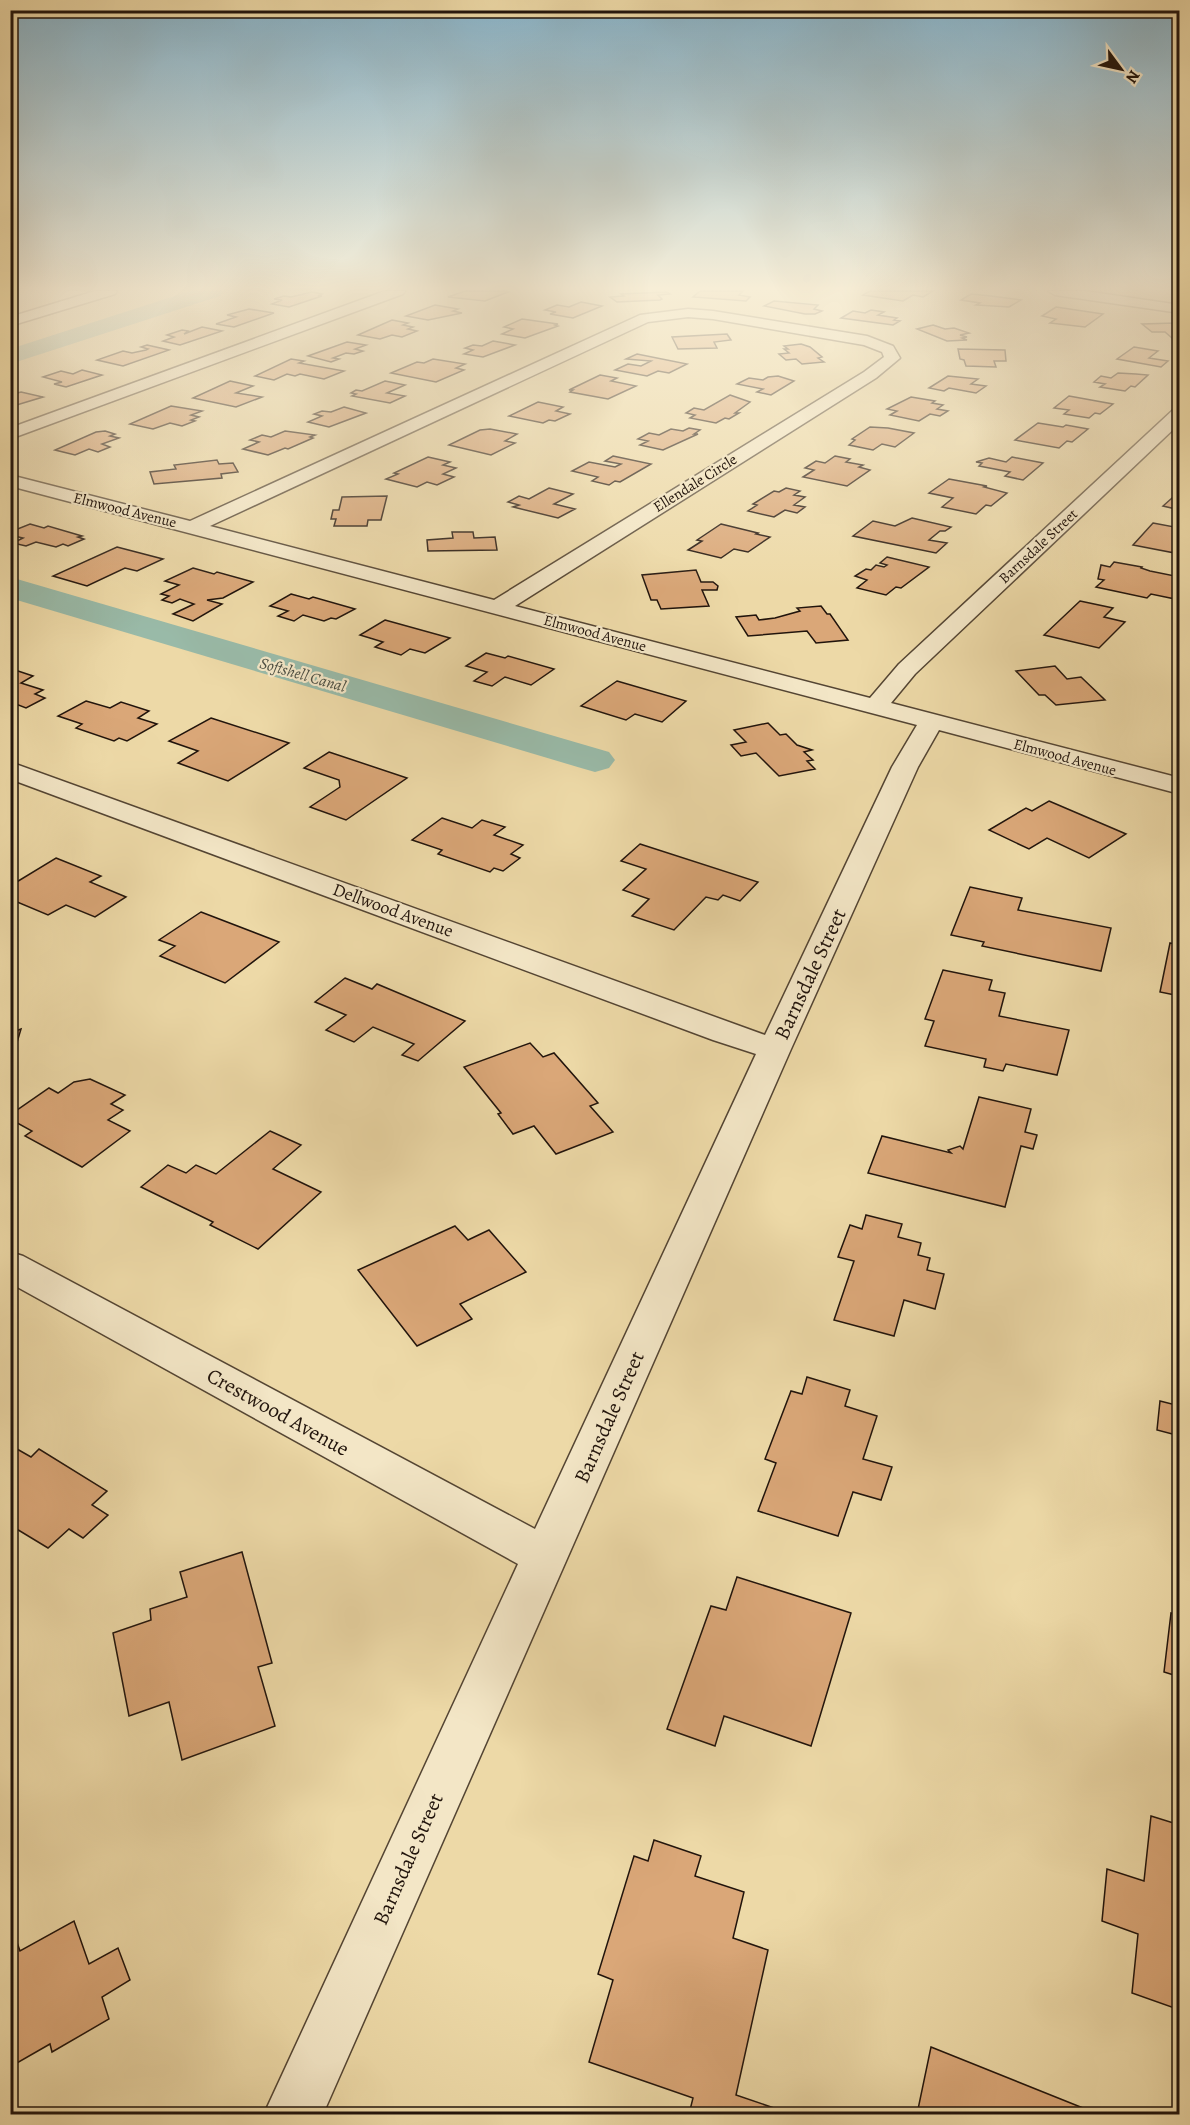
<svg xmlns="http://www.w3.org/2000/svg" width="1190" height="2125" font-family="Alegreya,serif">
  <rect width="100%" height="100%" fill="#edd9a7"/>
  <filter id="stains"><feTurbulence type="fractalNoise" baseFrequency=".00333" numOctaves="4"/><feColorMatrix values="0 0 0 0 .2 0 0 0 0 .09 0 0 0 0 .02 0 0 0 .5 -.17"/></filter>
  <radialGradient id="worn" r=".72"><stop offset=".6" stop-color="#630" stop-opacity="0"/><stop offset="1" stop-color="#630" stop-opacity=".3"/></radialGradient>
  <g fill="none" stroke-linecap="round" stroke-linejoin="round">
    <g fill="#99baa8" fill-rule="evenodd">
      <polygon points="190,291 223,291 220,296 10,364 10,349"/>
      <polygon points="10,577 609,752 615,760 609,768 595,772 581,768 10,598"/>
    </g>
  </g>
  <g fill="#daa778" stroke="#21140c" stroke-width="1.5">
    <polygon points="465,291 503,291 508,292 485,301 448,297"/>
    <polygon points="700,291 743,291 739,295 750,297 746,301 693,297"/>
    <polygon points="870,291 933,291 923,297 913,295 903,301 863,295"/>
    <polygon points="312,292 322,294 318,296 322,296 289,307 272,304 282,300 274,299 284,296 291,297"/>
    <polygon points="667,292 670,294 658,295 662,299 660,300 617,302 610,297 624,296 621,294"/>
    <polygon points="971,294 991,296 1021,300 1009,307 976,305 980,303 961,300"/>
    <polygon points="774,301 818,305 814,309 822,311 815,314 805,314 764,306"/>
    <polygon points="581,302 602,306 573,318 550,314 556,312 545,310 557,305 569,307"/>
    <polygon points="435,305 458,309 453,311 462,313 428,320 406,316"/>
    <polygon points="1056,307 1103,314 1085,327 1050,323 1056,319 1042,316"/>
    <polygon points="249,309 274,313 234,327 216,324 236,317 227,315"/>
    <polygon points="871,310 884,312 878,315 897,318 894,320 900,321 893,325 841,318 853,311 865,313"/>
    <polygon points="522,319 558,324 555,325 558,326 525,338 502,334 513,329 504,327"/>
    <polygon points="392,320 408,323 403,325 413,327 408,329 417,331 402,337 392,335 380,339 358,335"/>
    <polygon points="1176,323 1180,326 1180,338 1172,338 1165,332 1152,332 1142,324"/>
    <polygon points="933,325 945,329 954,328 969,333 960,335 967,337 962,338 967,340 947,341 917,329"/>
    <polygon points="202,327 222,331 180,345 163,341 174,337 167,335 182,330 188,331 184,334"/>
    <polygon points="727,334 731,340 714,342 717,348 678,349 672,337"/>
    <polygon points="493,341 515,345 483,357 464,354 473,350 465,348 473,345 482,346"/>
    <polygon points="347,342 366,345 355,349 363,351 354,354 346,353 333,358 339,359 331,362 308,356"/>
    <polygon points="801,344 810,347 822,357 818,358 824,362 802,364 796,359 786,360 779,354 789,353 784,349 788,349 784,346"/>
    <polygon points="147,345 169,350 123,366 97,360 123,351 132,353 146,350 148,349 141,347"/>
    <polygon points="1134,347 1158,351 1149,358 1168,361 1161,367 1117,359"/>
    <polygon points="958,349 1005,350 1006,361 994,361 996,367 966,366 964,360 960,359"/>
    <polygon points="637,354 687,364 669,373 658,371 647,376 615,370 628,364 641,366 651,361 626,359"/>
    <polygon points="291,359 304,361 299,363 344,371 324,379 300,374 295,376 287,374 274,380 255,376"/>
    <polygon points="433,359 465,364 456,368 464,370 436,382 391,373 417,362 424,363"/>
    <polygon points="82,370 102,375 66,387 54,384 62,382 43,377 61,371 73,374"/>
    <polygon points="1118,373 1136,374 1148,375 1135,387 1131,386 1125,391 1100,387 1105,384 1094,382 1101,376 1111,378"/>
    <polygon points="600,375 617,378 611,381 636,386 608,399 570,392 573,390 569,390"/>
    <polygon points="778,376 794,381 771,395 757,392 763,389 737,384 749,378 763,380 768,377"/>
    <polygon points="948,376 978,379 971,384 986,386 976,393 949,388 944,391 929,388"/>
    <polygon points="230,381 253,386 236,393 262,397 236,407 193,398"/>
    <polygon points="385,381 405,385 387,393 405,396 390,403 352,396 356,394 351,393 356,390 362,391"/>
    <polygon points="21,392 43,397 10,407 10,395"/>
    <polygon points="730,395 750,402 735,413 739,413 729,419 725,418 716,423 690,418 695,415 686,413 694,408 704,410"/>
    <polygon points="1069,396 1113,404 1100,414 1095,413 1089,418 1064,414 1069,410 1054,408"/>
    <polygon points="911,397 935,401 932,403 943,405 937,409 948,411 940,416 930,414 919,421 890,415 897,411 887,409"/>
    <polygon points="538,402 563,407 556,411 570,414 555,421 549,420 543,423 509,416"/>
    <polygon points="171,406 202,411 191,415 199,417 191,420 195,421 182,426 170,423 153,429 130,424"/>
    <polygon points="344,407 366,413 329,427 308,422 322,416 314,414 322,411 331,412"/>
    <polygon points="1038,423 1063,427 1066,425 1088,429 1072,442 1067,441 1059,448 1015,440"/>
    <polygon points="870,427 888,428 914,433 895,447 882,444 873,450 849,445 855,440 852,439"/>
    <polygon points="689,428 700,430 694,434 698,434 663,450 640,445 648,441 638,439 649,433 659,435 671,429 683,431"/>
    <polygon points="490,429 517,434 505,441 515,443 491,455 449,445 480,430"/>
    <polygon points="105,431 115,434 110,436 119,438 102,444 110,447 98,452 89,449 75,455 55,450 96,432"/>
    <polygon points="285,431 315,435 310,437 313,438 288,449 285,448 268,455 243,449 259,442 250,440 262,435 271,437"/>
    <polygon points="613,456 651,464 620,482 615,481 609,485 592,481 598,477 572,471 589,462 615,467 621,464 605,461"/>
    <polygon points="835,456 850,459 846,462 863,465 859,467 870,470 847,486 803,477 814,470 805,468 816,461 825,463"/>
    <polygon points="428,457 450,462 443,465 456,468 443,474 454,477 437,485 427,482 417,487 386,479 398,474 394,473"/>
    <polygon points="1012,457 1043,463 1023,480 1005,476 1010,472 979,466 982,463 976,462 989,458 1006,462"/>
    <polygon points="217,460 219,464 233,463 238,472 221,474 222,478 154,484 150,472 176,469 174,465"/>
    <polygon points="949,479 987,486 984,487 1007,493 991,506 986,505 976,514 942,507 953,498 929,493"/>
    <polygon points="549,488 573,494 554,504 575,509 558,518 513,507 519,505 508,502 519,496 529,499"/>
    <polygon points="786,488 800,491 794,495 805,497 794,505 805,507 797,513 785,510 774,517 748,511 757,505 753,504 774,491 779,492"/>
    <polygon points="387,496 381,520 368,520 367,526 334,526 336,519 331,519 333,510 339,510 342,497"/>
    <polygon points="1172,498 1180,500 1180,510 1163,506"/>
    <polygon points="912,518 951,527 945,531 940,531 929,540 947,543 936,553 853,536 873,521 895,526"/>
    <polygon points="1153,523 1180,528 1180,554 1133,545"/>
    <polygon points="30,524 44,528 48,526 82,536 78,537 84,539 68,546 63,544 56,547 36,542 26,546 13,543 23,538 10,535 10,532"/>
    <polygon points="721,524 758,533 756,534 770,537 748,552 734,549 721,558 688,550 702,541 697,540"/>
    <polygon points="452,532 473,532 474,538 495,537 497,550 428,551 427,540 453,538"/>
    <polygon points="117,547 163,559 137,571 125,568 87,586 53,576"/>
    <polygon points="887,557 929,567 901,588 896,587 886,595 857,588 867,580 855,576 866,569 871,570 876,565 884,567 887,565 880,563"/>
    <polygon points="1114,562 1142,567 1141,568 1150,571 1180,577 1180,600 1151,594 1147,598 1096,587 1104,580 1098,579 1101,565 1110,567"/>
    <polygon points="193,568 214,574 217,572 253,582 223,598 207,600 222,604 193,621 173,614 194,604 180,599 172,603 162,600 169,596 161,594 179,585 165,581"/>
    <polygon points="696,570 701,582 713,582 718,586 717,590 702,590 709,606 661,609 657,600 651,600 642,575"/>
    <polygon points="291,594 309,599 313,597 355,609 336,619 331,618 324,621 303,615 294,621 278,616 288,611 270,606"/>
    <polygon points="1080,601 1113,608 1104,617 1125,622 1099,648 1044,635"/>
    <polygon points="821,606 827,614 830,614 848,640 816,643 807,631 748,636 736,617 756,615 759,620 775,618 800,611 797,608"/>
    <polygon points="385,620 450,638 425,653 410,649 401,655 375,647 383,642 360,635"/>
    <polygon points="486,653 505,658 508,656 554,669 531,685 505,677 492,686 474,681 487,672 466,666"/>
    <polygon points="1055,666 1067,679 1081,677 1105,700 1056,705 1045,695 1039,695 1016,671"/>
    <polygon points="18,671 33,676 21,683 43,690 35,694 45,698 26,708 16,704 10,707 10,675"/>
    <polygon points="617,681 686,701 662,722 635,714 626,720 581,706"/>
    <polygon points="86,701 110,708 121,702 149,711 138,718 157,724 127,741 119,738 114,741 76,728 82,724 58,716"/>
    <polygon points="211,718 289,743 228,781 178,763 198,751 169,741"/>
    <polygon points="768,723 780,735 786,734 797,745 812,750 804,752 813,760 807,761 815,769 779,776 756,753 741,756 731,745 746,742 734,730"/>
    <polygon points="329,752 407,778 346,820 310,807 340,787 339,780 304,768"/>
    <polygon points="1049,801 1126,834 1089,858 1047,838 1029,849 989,830 1026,808 1032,811"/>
    <polygon points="442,818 472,828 482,820 505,827 494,835 523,845 511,854 520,858 503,871 494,868 490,872 438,854 442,850 412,840"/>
    <polygon points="640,844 758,882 740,901 723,895 718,900 706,897 674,930 632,916 649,899 623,890 646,869 621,861"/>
    <polygon points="56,858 101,876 90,882 126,897 95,917 66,905 48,915 10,899 10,886"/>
    <polygon points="970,887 1022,898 1018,910 1111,928 1101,971 982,946 984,942 951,935"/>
    <polygon points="201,912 279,942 225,983 160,956 175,946 159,940"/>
    <polygon points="1170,943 1180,945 1180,996 1160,992"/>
    <polygon points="943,970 992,980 989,990 1005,993 999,1016 1069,1030 1057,1075 1006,1064 1003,1071 984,1067 986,1059 925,1046 934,1021 925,1019"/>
    <polygon points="345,978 372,989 377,984 465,1021 418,1061 402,1055 414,1044 373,1027 354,1042 326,1030 346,1015 315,1002"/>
    <polygon points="21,1029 12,1059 10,1033"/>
    <polygon points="530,1043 543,1057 554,1053 598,1103 590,1106 613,1132 556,1154 534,1126 513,1134 498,1114 501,1113 464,1067"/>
    <polygon points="90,1079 125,1095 111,1104 123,1110 108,1120 130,1131 82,1167 25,1136 32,1131 10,1119 10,1115 49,1088 58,1093 74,1082"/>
    <polygon points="979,1097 1031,1109 1025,1132 1037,1135 1033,1149 1021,1146 1005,1207 868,1173 882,1136 951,1153 948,1150 960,1146 963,1149"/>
    <polygon points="270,1131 301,1145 273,1169 321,1192 258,1249 210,1225 213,1222 141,1187 168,1165 186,1173 196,1165 216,1174"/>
    <polygon points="866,1215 902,1224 898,1237 921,1243 918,1255 930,1258 927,1270 944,1274 935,1309 904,1300 894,1336 834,1320 854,1261 838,1257 850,1225 862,1229"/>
    <polygon points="1180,1225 1180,1258 1175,1257"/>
    <polygon points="455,1226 468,1240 489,1230 526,1272 460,1304 472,1319 417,1346 358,1270"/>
    <polygon points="807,1377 850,1390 845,1406 877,1416 863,1459 892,1467 881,1500 853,1492 838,1536 758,1511 776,1463 765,1459 791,1391 802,1394"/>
    <polygon points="1160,1401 1180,1406 1180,1436 1157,1430"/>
    <polygon points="10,1445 31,1457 39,1449 107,1491 92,1505 108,1515 83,1538 69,1529 48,1548 10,1525"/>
    <polygon points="242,1552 272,1663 258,1667 275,1726 182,1760 169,1702 129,1716 113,1633 151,1620 150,1609 187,1597 180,1572"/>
    <polygon points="737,1577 851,1613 811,1746 724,1716 715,1746 667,1729 711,1606 726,1610"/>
    <polygon points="1171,1613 1180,1616 1180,1677 1164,1672"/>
    <polygon points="1151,1816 1180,1825 1180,2010 1132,1993 1138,1934 1102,1921 1107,1869 1144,1881"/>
    <polygon points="654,1840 701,1856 695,1876 744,1892 733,1938 768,1950 736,2095 774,2108 772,2114 689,2114 693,2098 589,2062 613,1980 598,1974 634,1856 648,1861"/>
    <polygon points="74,1921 89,1964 118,1948 130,1980 102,1997 109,2019 52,2052 50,2044 10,2067 10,1922 20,1951"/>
    <polygon points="931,2047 1098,2114 917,2114"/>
  </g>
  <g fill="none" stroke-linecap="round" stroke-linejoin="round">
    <g stroke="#544533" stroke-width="3">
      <g id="minor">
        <polygon points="95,291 117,291 115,294 10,326 10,317"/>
        <polygon points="385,291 405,291 403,294 10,439 10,428"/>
        <polygon points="1048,291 1085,291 1180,305 1180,313 1055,295"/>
        <path d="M 688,309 L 713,311 L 867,336 L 893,346 L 900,358 L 876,378 L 515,606 L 870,698 L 899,664 L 1174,409 L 1180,408 L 1180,423 L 915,674 L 891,703 L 1180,778 L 1180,794 L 939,730 L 918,767 L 791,1049 L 323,2114 L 264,2114 L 518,1564 L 10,1283 L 10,1252 L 23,1256 L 535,1529 L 756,1054 L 713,1040 L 10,779 L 10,762 L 765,1035 L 892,767 L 917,725 L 10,486 L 10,475 L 190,521 L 640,315 ZM 688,317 L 713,319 L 864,345 L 882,352 L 884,357 L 864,372 L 494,600 L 210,526 L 648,322 Z"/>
      </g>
    </g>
    <use href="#minor" fill="#f3e6c6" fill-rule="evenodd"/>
  </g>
  <linearGradient id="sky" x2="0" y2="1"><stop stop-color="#88b6ce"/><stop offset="0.49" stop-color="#f7eed7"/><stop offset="1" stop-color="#f7eed7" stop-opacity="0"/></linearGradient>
  <rect width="1190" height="589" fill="url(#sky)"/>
  <g text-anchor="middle" stroke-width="4.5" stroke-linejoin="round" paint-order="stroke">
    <g font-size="15" fill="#21140c" stroke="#f3e6c6">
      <text transform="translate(695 483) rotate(-32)" y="5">Ellendale Circle</text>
      <text transform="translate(125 510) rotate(14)" y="5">Elmwood Avenue</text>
      <text transform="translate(1038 546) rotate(-43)" y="5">Barnsdale Street</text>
      <text transform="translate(595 633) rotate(15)" y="5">Elmwood Avenue</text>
      <text transform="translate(1065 757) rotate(15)" y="5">Elmwood Avenue</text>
    </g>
    <g font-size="16" font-style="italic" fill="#4b4e43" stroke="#f3e6c6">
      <text transform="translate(303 674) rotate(16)" y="6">Softshell Canal</text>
    </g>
    <g font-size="18" fill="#21140c" stroke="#f3e6c6">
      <text transform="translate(393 910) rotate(20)" y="6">Dellwood Avenue</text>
    </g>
    <g font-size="21" fill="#21140c" stroke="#f3e6c6">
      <text transform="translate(810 974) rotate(-65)" y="7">Barnsdale Street</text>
      <text transform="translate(278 1412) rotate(29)" y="7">Crestwood Avenue</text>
      <text transform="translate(609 1417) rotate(-66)" y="7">Barnsdale Street</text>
      <text transform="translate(408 1859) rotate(-66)" y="7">Barnsdale Street</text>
    </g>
  </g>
  <rect width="1190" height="2125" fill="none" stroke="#edd9a7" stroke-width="36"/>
  <rect x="12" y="12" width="1166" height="2101" fill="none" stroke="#21140c" stroke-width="3"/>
  <rect x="18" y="18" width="1154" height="2089" fill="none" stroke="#21140c" stroke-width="1.5"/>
  <g transform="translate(1121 69) rotate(123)" stroke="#f3e6c6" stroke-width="4.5" paint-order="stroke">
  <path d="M0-4.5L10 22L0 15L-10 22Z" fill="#21140c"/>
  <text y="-9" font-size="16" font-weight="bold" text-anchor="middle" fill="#21140c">N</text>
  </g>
  <rect width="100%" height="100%" filter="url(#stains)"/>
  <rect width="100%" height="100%" fill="url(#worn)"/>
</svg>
